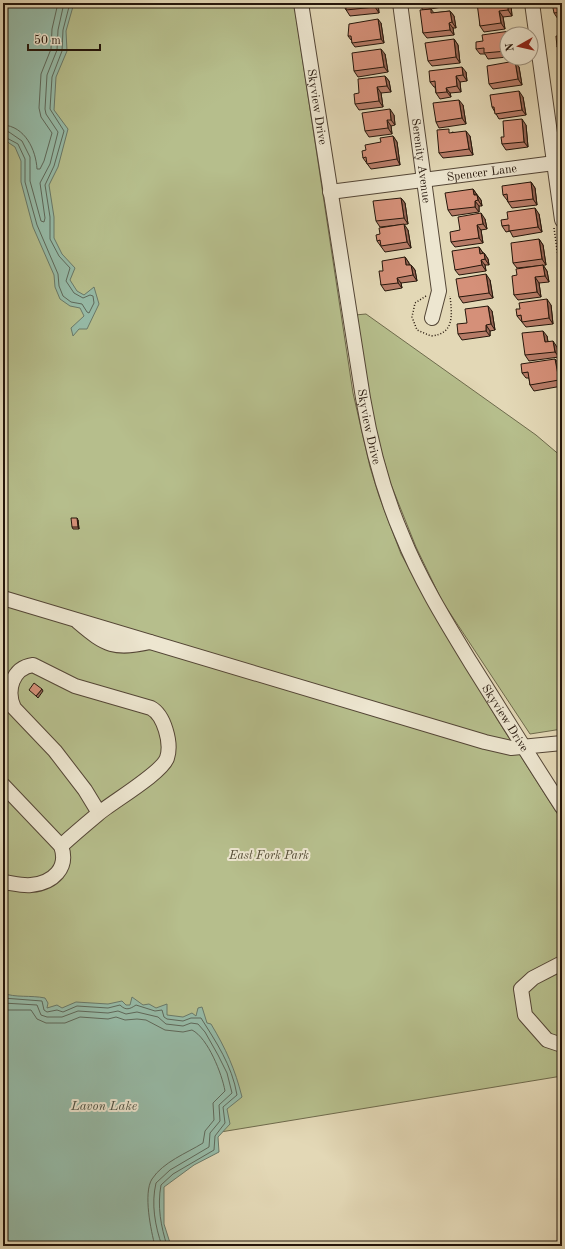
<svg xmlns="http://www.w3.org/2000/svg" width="565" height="1249" font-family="'Old Standard TT',serif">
  <rect width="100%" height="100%" fill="#e3d8b6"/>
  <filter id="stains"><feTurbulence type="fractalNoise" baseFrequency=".005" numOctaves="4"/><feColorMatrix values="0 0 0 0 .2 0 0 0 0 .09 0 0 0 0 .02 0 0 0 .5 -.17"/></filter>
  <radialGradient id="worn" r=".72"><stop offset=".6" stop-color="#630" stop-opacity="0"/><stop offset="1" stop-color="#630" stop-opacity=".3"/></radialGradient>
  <g fill="#b6be8c" stroke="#6e6a4c">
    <polygon points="3,3 294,3 353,393 370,467 379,496 401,554 416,581 497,719 562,821 562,1076 184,1138 3,1059"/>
    <polygon points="366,314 536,435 562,457 562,729 530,734 442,601 416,547 390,482 375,429 355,315"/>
  </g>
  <g fill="#96bba8" stroke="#697969">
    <polygon points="3,3 74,3 66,31 67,51 56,77 54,110 68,129 58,167 49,185 54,217 54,238 62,254 75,268 70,280 77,291 84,295 94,287 99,304 87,329 79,329 73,336 71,328 84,316 80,308 70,306 60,299 55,287 54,275 33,227 21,182 21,161 15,147 3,139"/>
    <path d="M 3,993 C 15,998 31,995 45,998 L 48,1003 L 47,1008 L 57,1005 L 62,1008 L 76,1002 L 108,1004 L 122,1001 L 126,1005 L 130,1005 L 132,997 L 143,1005 L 149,1004 L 156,1008 L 167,1004 L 167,1015 L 183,1017 L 192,1013 L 196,1016 L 198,1008 L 202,1007 L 207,1023 L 211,1024 C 226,1049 235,1069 242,1097 L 227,1109 L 230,1124 L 218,1137 L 219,1152 L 194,1165 L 164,1187 L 164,1224 L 171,1246 L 3,1246 Z"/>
  </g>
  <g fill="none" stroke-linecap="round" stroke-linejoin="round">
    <g stroke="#5e685a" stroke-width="1">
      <path d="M 3,125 C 25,126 36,150 37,169 L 40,169 L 44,161 L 52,133 L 41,117 L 39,108 L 41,74 L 51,49 L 52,29 L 58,3"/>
      <polyline points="3,131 9,132 22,141 30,157 30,181 41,221 44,222 45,218 40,183 50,164 58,132 46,114 45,109 47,75 57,50 58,30 64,3"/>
      <polyline points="3,136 18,144 25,159 25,182 37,225 58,274 59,286 63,296 71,302 82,304 87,312 89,313 94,303 93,296 90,295 83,298 74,293 66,281 70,268 59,256 50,239 50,217 45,185 54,166 64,131 50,109 52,77 62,51 63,30 70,3"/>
      <path d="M 3,998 L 42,1001 L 44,1010 L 47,1012 L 57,1010 L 63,1012 L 77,1006 L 108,1008 L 120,1005 C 126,1011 130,1009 136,1005 L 155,1011 L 162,1010 L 164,1017 L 167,1019 L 183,1021 L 191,1018 L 201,1018 C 216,1042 232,1065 237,1095 L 223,1107 L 225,1123 L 215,1136 L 214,1150 L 173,1174 L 161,1185 C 157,1207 161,1226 167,1246"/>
      <path d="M 3,1003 L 37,1005 L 41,1015 L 47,1017 L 62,1017 L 78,1011 L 108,1013 L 118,1011 L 126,1014 L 137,1012 L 158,1017 L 166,1024 L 183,1026 L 191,1023 L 198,1024 L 205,1032 L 218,1055 L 227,1073 L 232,1093 L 219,1105 L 220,1121 L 210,1133 L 209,1147 L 170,1170 L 156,1183 C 151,1204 155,1226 162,1246"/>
      <path d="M 3,1010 L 31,1010 L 37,1019 L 46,1023 L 65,1023 L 80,1017 L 108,1019 L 116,1017 L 125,1020 L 137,1019 L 146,1020 L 165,1030 L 183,1032 L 192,1030 C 208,1038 222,1074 225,1091 L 213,1103 L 214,1120 L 205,1131 L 203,1143 C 187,1153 163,1162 152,1179 C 143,1193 151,1231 155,1246"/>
    </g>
    <g stroke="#544636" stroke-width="16">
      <g id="minor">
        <path id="s1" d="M 301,3 L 363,398 C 371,445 383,491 402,535 C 420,580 446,622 471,663 C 501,711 531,759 562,807"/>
        <path id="s2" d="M 400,3 L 439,291 L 432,318"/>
        <polyline points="532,3 562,220"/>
        <path id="s3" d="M 330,192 L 562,162"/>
        <polyline points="3,598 485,742 511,748 562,743"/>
        <path d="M 78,622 C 106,646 115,650 150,642"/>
        <path d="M 3,785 L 61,846 C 69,868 53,883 31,885 C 22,886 12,883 3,882"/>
        <path d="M 61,846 C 73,835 86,824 98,814 C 112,802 162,773 167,758 C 172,743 164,715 151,708 L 75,686 L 33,665 C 12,668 6,691 14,708 L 55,751 L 85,790 L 99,813"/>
        <polyline points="562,963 533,978 521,989 525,1015 547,1040 562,1045"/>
      </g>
    </g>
    <g stroke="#25160b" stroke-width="1.5" stroke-dasharray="1 2" stroke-linecap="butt">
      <polyline points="554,228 562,286"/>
      <path d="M 426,296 L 415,303 L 412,317 L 417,330 L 431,336 C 455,334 452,314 450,296"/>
      <polyline points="562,409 558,423 562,433"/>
    </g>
    <use href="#minor" stroke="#ede6d0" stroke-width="14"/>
  </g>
  <g fill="#b77c68" stroke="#25160b">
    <polygon points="342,3 378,3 379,13 350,16 343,5"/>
    <polygon points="419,3 453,3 453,5 425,10 431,9 434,13 450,11 454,16 456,28 453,28 454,35 427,38 423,33 423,10 419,4"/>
    <polygon points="479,3 510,3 511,5 512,16 503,17 505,29 484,32 480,26"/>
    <polygon points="562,3 562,18 558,19 554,13"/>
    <polygon points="381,23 384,43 355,47 352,43 352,40 351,40 348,36"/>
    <polygon points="510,31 512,34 507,34 507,57 488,59 485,54 480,54 476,49 483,41"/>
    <polygon points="562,36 562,52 561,52 557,47"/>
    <polygon points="454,39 458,45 460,63 432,66 428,61"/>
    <polygon points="385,54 388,72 358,77 354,71"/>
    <polygon points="519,67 522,85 493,89 489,84"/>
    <polygon points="466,72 467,81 460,82 461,92 450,93 451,97 440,99 436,93 435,87 434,87 430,82"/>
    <polygon points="385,76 389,81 391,92 381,93 383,107 359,110 355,104"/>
    <polygon points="523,97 526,115 499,119 492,107"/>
    <polygon points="463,105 466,124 439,128 436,122"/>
    <polygon points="394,115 395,125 391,126 392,134 369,137 365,131"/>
    <polygon points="526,125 528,147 506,150 502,144 504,137"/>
    <polygon points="452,132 470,136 473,155 443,158 439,153"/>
    <polygon points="393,136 397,142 400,165 371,169 363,158 366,150"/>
    <polygon points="531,182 535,188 537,205 512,208 508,202 507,200 503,195"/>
    <polygon points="473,189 481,200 482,206 479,206 479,212 452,216 448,210"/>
    <polygon points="401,198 405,203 408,224 380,227 376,221"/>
    <polygon points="539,214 542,232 513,237 510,231 506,232 502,226"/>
    <polygon points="485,219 487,229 481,230 483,243 455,247 451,242"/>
    <polygon points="408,230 411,248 385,252 377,241"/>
    <polygon points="539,239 543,245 546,265 517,268 513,263"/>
    <polygon points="479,247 483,253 484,253 488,259 489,265 485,265 486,271 459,275 455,270"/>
    <polygon points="405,257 409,263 409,265 411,265 415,270 417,281 401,283 402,288 385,291 381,285 383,271"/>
    <polygon points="543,265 547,271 549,282 539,283 541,297 518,300 514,295 517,275"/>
    <polygon points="490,280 493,298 463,303 459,297"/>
    <polygon points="551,305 553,324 526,327 517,316"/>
    <polygon points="492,311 495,330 490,331 490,336 462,340 458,334 467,323"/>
    <polygon points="547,336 548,342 557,347 559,357 529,361 525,355"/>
    <polygon points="559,364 562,386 534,391 530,385 529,378 526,378 522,373"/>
    <polygon points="78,520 79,529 73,529 72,527"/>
  </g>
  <g fill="#956555" stroke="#25160b">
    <polygon points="374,3 378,3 379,13 375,7"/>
    <polygon points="508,3 510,3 511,5 512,16 508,10"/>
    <polygon points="450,11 454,16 456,28 452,22"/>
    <polygon points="499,11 503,17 505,29 501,23"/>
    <polygon points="378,19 381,23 384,43 381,39"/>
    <polygon points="449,23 453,28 454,35 450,30"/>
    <polygon points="454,39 458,45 460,63 456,57"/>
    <polygon points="381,49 385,54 388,72 384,67"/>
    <polygon points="515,61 519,67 522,85 518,79"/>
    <polygon points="462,67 466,72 467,81 463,75"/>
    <polygon points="385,76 389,81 391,92 387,86"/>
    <polygon points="456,76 460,82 461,92 457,86"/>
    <polygon points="377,87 381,93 383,107 379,101"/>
    <polygon points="446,88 450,93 451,97 447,92"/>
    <polygon points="519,91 523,97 526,115 522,110"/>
    <polygon points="459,100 463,105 466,124 462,118"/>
    <polygon points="390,109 394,115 395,125 391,120"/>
    <polygon points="522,119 526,125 528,147 524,142"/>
    <polygon points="387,120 391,126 392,134 388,128"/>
    <polygon points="466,131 470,136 473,155 469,149"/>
    <polygon points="393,136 397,142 400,165 397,159"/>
    <polygon points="531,182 535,188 537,205 533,199"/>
    <polygon points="473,189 477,195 474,195"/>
    <polygon points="477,195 481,200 482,206 478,200"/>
    <polygon points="401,198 405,203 408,224 404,218"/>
    <polygon points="475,201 479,206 479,212 475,207"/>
    <polygon points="535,208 539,214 542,232 538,227"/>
    <polygon points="481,213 485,219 487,229 483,224"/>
    <polygon points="404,224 408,230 411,248 407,242"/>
    <polygon points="477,225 481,230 483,243 479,238"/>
    <polygon points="539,239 543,245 546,265 542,259"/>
    <polygon points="479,247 483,253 484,260 480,254"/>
    <polygon points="484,253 488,259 489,265 485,259"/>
    <polygon points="405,257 409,263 410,271 406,265"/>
    <polygon points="481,260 485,265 486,271 482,265"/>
    <polygon points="411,265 415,270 417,281 413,275"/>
    <polygon points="543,265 547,271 549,282 545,276"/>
    <polygon points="486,274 490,280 493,298 489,293"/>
    <polygon points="535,277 539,283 541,297 537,292"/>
    <polygon points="397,278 401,283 402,288 398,283"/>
    <polygon points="547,299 551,305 553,324 549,318"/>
    <polygon points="488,306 492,311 495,330 491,324"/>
    <polygon points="486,325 490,331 490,336 486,331"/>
    <polygon points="543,331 547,336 549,348 545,342"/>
    <polygon points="553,341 557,347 559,357 555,352"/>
    <polygon points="555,359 559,364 562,385 559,380"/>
    <polygon points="77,518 78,520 79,529 78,527"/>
    <polygon points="42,689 43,691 38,698 36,696"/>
  </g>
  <g fill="#d59079" stroke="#25160b">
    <polygon points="342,3 374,3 375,7 346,10 346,5 343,5"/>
    <polygon points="419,3 428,3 419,4"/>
    <polygon points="477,3 508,3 508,10 499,11 501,23 480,26"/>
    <polygon points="552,3 562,3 562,12 554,13"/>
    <polygon points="431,9 431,13 450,11 452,22 449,23 450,30 423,33 420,10"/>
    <polygon points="378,19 381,39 352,43 351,36 348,36 349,24"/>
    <polygon points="510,31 511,34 507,34 507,51 484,53 484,48 476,49 476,42 483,41 482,35"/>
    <polygon points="556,36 562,36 562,46 557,47"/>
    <polygon points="454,39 456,57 428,61 425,43"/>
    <polygon points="381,49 384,67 354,71 352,53"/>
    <polygon points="560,56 562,56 562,66 561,66"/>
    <polygon points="515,61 518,79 489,84 487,66"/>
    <polygon points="462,67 463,75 456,76 457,86 446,88 447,92 436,93 435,81 430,82 429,71"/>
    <polygon points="385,76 387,86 377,87 379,101 355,104 354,94 359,93 358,79"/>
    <polygon points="519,91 522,110 495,114 494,107 492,107 490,95"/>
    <polygon points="459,100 462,118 436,122 433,103"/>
    <polygon points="390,109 391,120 387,120 388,128 365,131 362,113"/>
    <polygon points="522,119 524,142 502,144 501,137 504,137 503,121"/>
    <polygon points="449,129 449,133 466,131 469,149 439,153 437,130"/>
    <polygon points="393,136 397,159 367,164 366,157 363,158 362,151 366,150 365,145 381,142 380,138"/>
    <polygon points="531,182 533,199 508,202 507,194 503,195 502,186"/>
    <polygon points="473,189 474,195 477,195 478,200 475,201 475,207 448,210 445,193"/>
    <polygon points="401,198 404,218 376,221 373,201"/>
    <polygon points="535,208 538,227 509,231 509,225 502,226 501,220 508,219 507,212"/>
    <polygon points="481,213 483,224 477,225 479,238 451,242 450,232 460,230 458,217"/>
    <polygon points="404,224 407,242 381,246 380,240 377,241 376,235 380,234 379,228"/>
    <polygon points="539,239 542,259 513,263 511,243"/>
    <polygon points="479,247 480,254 484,253 485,259 481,260 482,265 455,270 452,251"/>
    <polygon points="405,257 406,265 411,265 413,275 397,278 398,283 381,285 379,271 383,271 382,261"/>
    <polygon points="543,265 545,276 535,277 537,292 514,295 512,276 517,275 516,269"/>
    <polygon points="486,274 489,293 459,297 456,279"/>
    <polygon points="547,299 549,318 522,322 521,315 517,316 516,309 520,309 519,303"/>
    <polygon points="488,306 491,324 486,325 486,331 458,334 457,324 467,323 465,309"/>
    <polygon points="543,331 545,342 553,341 555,352 525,355 522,333"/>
    <polygon points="555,359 559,380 530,385 528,372 522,373 521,364"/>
    <polygon points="71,518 77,518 78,527 72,527"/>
    <polygon points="34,683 42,689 36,696 29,690"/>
  </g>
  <g text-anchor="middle" stroke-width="4" stroke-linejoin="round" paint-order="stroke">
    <g font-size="12" fill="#25160b" stroke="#ede6d0">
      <text dy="4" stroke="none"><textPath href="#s1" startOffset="105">Skyview Drive</textPath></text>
      <text dy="4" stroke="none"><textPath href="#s2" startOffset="159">Serenity Avenue</textPath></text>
      <text dy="4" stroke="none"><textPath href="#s3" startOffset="153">Spencer Lane</textPath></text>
      <text dy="4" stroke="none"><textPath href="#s1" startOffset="429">Skyview Drive</textPath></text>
      <text dy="4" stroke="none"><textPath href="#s1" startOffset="753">Skyview Drive</textPath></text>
    </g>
    <g font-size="12" font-style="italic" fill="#504832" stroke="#ede6d0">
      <text x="269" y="859">East Fork Park</text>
    </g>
    <g font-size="13" font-style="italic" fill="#4d5042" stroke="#ede6d0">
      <text x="104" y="1110">Lavon Lake</text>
    </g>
  </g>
  <rect width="565" height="1249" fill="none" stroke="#e3d8b6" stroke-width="16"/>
  <rect x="4" y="4" width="557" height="1241" fill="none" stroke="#25160b" stroke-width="2"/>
  <rect x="8" y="8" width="549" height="1233" fill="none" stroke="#25160b"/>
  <g transform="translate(519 46) rotate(262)"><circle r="19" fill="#ede6d0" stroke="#9d9381"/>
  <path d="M0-3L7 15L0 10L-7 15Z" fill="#8f2418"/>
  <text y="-6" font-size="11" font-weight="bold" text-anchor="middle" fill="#25160b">N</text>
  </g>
  <path d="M28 44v6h72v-6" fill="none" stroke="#25160b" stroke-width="2"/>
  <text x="34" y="44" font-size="12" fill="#25160b" stroke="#ede6d0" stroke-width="3" paint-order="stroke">50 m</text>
  <rect width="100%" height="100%" filter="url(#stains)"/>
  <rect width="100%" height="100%" fill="url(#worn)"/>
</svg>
